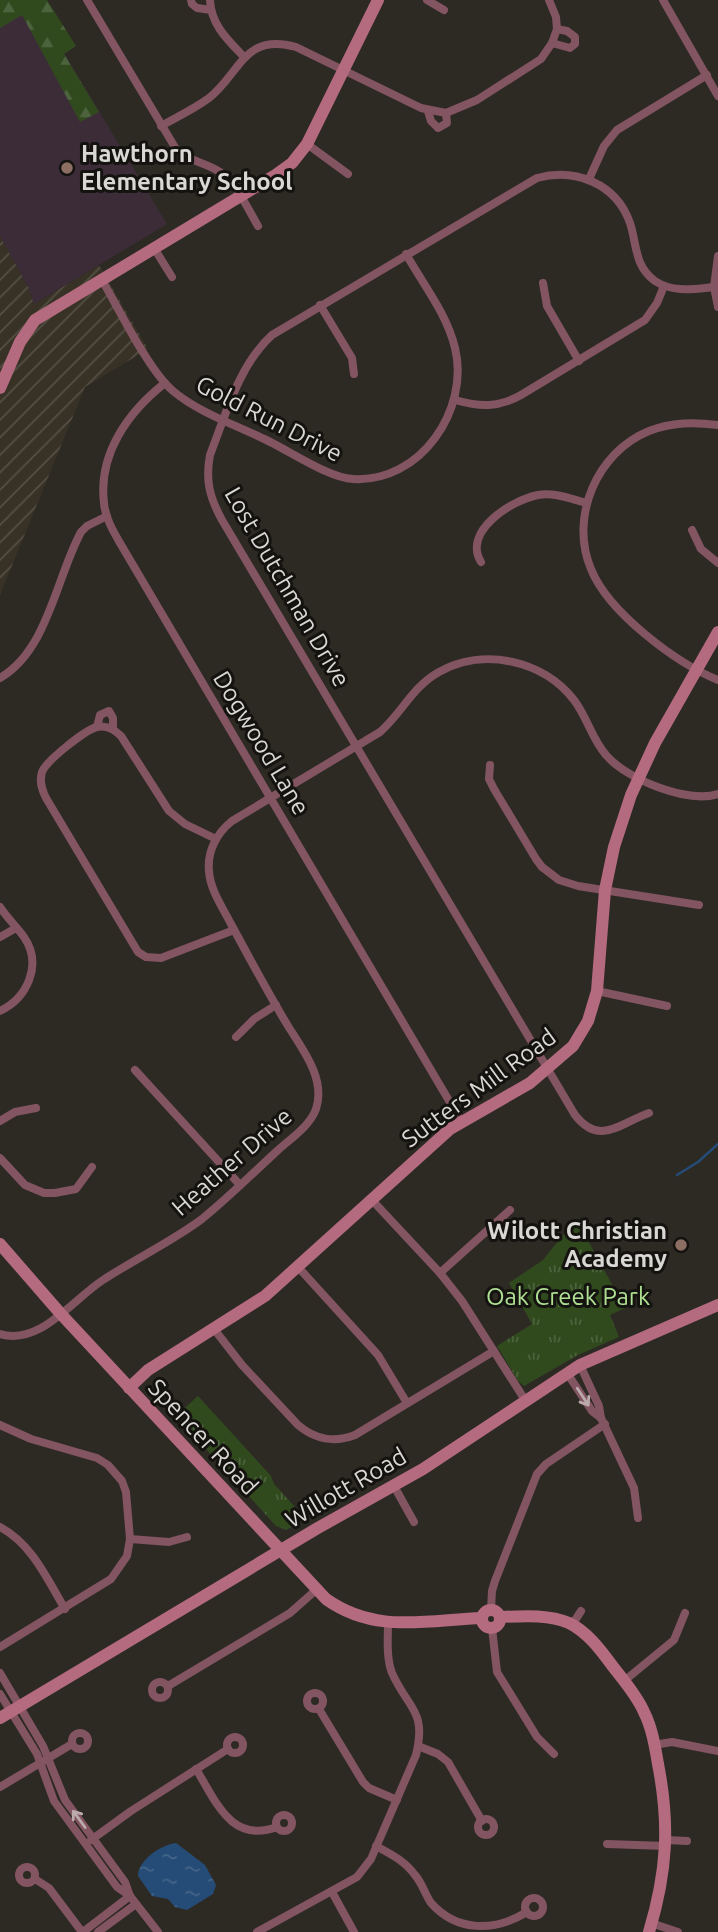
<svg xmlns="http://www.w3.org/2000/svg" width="718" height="1932" font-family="Ubuntu,sans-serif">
  <defs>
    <pattern id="industrial-furrows" width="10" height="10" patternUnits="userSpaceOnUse" patternTransform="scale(1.75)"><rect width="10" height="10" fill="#383226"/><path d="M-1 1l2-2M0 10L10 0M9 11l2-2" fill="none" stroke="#544f45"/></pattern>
    <pattern id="forest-firs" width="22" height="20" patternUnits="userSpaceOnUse" patternTransform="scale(1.75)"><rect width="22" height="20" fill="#304a1e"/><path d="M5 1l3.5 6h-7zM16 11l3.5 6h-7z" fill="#4d633e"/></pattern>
    <pattern id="park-tufts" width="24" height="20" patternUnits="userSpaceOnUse" patternTransform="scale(1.75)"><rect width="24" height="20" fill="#304a1e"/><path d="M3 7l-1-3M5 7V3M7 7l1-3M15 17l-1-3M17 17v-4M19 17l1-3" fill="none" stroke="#4d633e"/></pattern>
    <pattern id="water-ripples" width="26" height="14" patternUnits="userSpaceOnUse" patternTransform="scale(1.75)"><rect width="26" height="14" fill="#254c76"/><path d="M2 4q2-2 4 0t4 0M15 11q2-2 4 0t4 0" fill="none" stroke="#446589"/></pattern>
  </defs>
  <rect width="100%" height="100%" fill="#2d2a24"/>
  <polygon fill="url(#industrial-furrows)" points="0,236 29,288 34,304 99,265 148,349 85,387 0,595"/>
  <polygon fill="#3c2c38" points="0,0 32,0 167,224 34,304 29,288 0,236"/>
  <polygon fill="url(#forest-firs)" points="0,0 47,0 76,46 64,54 99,112 80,122 22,15 0,28"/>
  <g fill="url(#park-tufts)">
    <polygon points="576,1219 625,1308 610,1315 619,1337 578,1355 524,1386 518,1381 497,1346 532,1324 509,1283 543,1260"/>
    <polygon points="198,1396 271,1476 274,1484 306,1519 286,1530 276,1526 176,1416"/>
  </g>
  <path fill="url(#water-ripples)" d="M 176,1843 L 205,1865 L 216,1885 L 213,1894 L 187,1910 L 175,1907 L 168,1899 L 152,1896 L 138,1876 C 138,1860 161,1845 176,1843 Z"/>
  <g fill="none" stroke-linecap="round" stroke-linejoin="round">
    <polyline stroke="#254c76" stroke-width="2.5" points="677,1175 698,1162 718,1144"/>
    <g stroke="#835461" stroke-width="8">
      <path d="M 87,0 L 176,149 C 192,163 205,162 220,172 C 237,184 248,209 258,226"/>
      <polyline points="191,0 192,4 197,8 211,10"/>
      <path d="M 210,0 C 211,25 228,40 244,57"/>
      <polyline points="427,0 444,10"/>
      <polyline points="663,0 718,96"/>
      <polyline points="552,43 570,48 575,44 575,37 567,31 557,29"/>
      <polyline points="428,111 431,121 438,128 447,123 446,113"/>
      <path d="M 161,126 C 177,117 194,109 209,98 C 240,74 244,32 296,47 L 421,108 L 446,113 L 477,100 L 541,59 L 552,43 L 557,29 L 556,17 L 549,0"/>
      <polyline points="307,144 348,174"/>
      <polyline points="589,179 604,146 617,130 707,75"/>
      <polyline points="154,248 172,277"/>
      <polyline points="718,256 714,287 718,307"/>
      <path d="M 102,280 C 119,309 149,371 173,391 C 198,412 233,424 262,438 C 287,449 328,478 353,479 C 421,483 470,409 455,348 C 447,314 423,284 406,254"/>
      <polyline points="543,283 547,306 579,361"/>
      <polyline points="320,305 352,358 354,374"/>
      <path d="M 165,383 C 128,412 98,454 104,503 C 105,517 113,531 120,543 L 461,1121"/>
      <path d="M 455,400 C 480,407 498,408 521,395 L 645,320 L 657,303 L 664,286"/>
      <path d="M 718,425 C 694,422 672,422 649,431 C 597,452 569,517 591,569 C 608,612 676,663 718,680"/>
      <polyline points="692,530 701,549 718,563"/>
      <path d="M 481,562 C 462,531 512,500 538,495 C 554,492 571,499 587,503"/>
      <path d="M 0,678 C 48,650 56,578 81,532 L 87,526 L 107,516"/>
      <polyline points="97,727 100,715 109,711 113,718 113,729"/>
      <polyline points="490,765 489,779 494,789 536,859 542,867 559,880 578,886 699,905"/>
      <path d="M 216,839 L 185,824 L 169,811 L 121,736 C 114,729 107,725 97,727 C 85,730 46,761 42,772 C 39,782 42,790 46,798 L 138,952 L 146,957 L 161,958 L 234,930"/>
      <path d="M 0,907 C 7,918 17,927 24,937 C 43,965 27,998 0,1011"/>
      <polyline points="0,937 16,928"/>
      <polyline points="597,991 667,1006"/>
      <polyline points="236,1037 254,1019 276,1005"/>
      <polyline points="135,1070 240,1185"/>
      <path d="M 649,1113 C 620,1123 600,1147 575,1115 L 222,520 C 210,498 205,481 210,455 C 226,414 239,365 272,335 L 537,178 C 575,168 616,183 630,223 C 637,244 634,266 655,281 C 673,293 694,289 714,287"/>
      <polyline points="0,1121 15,1112 36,1108"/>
      <polyline points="0,1158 25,1185 44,1193 55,1193 76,1189 92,1167"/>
      <polyline points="371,1199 440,1273 462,1301 525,1400"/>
      <polyline points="298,1267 378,1355 407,1403"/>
      <polyline points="440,1273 510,1210"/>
      <path d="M 214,1329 L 242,1365 L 298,1425 C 316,1440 334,1443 355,1435 L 494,1351"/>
      <path d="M 0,1334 C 40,1346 72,1300 103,1280 C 135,1259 171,1242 202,1219 C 228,1198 252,1174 277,1151 C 290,1139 310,1126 316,1109 C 326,1079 303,1050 288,1026 C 268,993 250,959 231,924 C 223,908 210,890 209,871 C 207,851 217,833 232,821 L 380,732 C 402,713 412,687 439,672 C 483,647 543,660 574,700 C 587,717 592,739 606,755 C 626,779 688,804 718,794"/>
      <polyline points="580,1365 599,1406 601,1418 634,1488 638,1518"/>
      <polyline points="567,1373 592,1411 601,1418"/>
      <polyline points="0,1425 31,1439 97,1458 108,1465 122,1481 126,1492 130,1539 127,1556 111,1579 0,1647"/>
      <polyline points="394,1486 414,1522"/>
      <path d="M 0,1527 C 32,1544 47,1579 65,1609"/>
      <polyline points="130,1539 169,1542 187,1537"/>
      <polyline points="491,1609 492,1591 495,1581 537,1474 546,1464 605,1424"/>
      <polyline points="572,1625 581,1611"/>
      <polyline points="492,1628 497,1672 537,1737 554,1754"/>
      <polyline points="0,1673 43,1746 65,1800 125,1882 130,1896"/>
      <polyline points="624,1681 674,1640 685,1613"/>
      <circle cx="160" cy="1690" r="8"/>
      <polyline points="168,1686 290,1613 316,1590"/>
      <circle cx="315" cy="1701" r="8"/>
      <polyline points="0,1694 37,1754 54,1801 117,1887 130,1896 158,1932"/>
      <polyline points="319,1709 363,1782 369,1788 397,1800"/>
      <circle cx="80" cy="1741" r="8"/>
      <circle cx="235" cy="1745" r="8"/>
      <polyline points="654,1745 672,1742 718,1751"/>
      <polyline points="418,1746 438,1754 448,1762 482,1821"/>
      <path d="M 196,1769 C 216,1801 231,1844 277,1827"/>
      <polyline points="0,1787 72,1744"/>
      <circle cx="284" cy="1823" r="8"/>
      <circle cx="486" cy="1827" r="8"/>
      <polyline points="91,1840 131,1811 228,1749"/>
      <polyline points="666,1840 687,1841"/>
      <polyline points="607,1844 666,1846"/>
      <path d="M 376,1846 C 391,1854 405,1861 415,1875 C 422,1883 425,1894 431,1903 C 457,1932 494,1932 527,1912"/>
      <circle cx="27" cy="1875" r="8"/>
      <polyline points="35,1879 49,1888 82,1932"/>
      <polyline points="332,1892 354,1932"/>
      <circle cx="534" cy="1907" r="9"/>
      <polyline points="651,1923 678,1932"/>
      <polyline points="83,1932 130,1896"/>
      <polyline points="98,1932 136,1904"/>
      <path d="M 257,1932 L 357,1877 L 371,1859 L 416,1755 C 427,1710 408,1709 392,1673 C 386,1657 388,1639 388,1622"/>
    </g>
    <g stroke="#b46a7f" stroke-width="12">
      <polyline points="0,388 20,342 35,320 274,176 292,163 307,144 378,0"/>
      <path d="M 0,1244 L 60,1313 L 326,1599 C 375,1634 425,1620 482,1618"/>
      <polyline points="129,1388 148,1370 265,1296 450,1129 530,1083 573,1046 588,1021 597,991 605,890 614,847 631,795 655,743 718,632"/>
      <circle cx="491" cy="1619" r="9"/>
      <path d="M 500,1617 C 523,1616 548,1614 569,1623 C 588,1632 602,1652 614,1668 C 625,1682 637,1696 644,1712 C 652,1728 655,1746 658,1764 C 670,1825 667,1872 649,1932"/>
      <polyline points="0,1718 316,1529 423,1469 580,1365 718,1305"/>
    </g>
  </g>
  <defs><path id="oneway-shaft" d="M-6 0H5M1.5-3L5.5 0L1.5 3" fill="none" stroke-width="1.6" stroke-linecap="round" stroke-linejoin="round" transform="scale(1.75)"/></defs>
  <g stroke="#bcaaac">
    <use href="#oneway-shaft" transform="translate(583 1397) rotate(57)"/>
    <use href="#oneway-shaft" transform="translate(79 1819) rotate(-126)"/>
  </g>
  <g fill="#8d6e63" stroke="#141310" stroke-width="2.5">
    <circle cx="67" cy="168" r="7"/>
    <circle cx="681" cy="1245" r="7"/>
  </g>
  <g text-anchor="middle" stroke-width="6" stroke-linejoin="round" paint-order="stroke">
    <g font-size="24" font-weight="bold" fill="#dad8d4" stroke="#141310" text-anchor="start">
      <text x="81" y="162">Hawthorn<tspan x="81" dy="28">Elementary School</tspan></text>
      <text x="667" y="1239" text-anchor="end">Wilott Christian<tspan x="667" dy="28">Academy</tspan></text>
    </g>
    <g font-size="24" fill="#dad8d4" stroke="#141310">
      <text transform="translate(269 419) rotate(27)" y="8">Gold Run Drive</text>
      <text transform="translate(287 587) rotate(60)" y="8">Lost Dutchman Drive</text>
      <text transform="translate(261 743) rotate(59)" y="8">Dogwood Lane</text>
      <text transform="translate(479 1088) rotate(-36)" y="8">Sutters Mill Road</text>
      <text transform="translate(232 1162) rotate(-41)" y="8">Heather Drive</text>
      <text transform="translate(203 1437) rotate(47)" y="8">Spencer Road</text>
      <text transform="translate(346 1488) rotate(-30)" y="8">Willott Road</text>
    </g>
    <g font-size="24" fill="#afdf92" stroke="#141310">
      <text x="568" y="1305">Oak Creek Park</text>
    </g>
  </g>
</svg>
